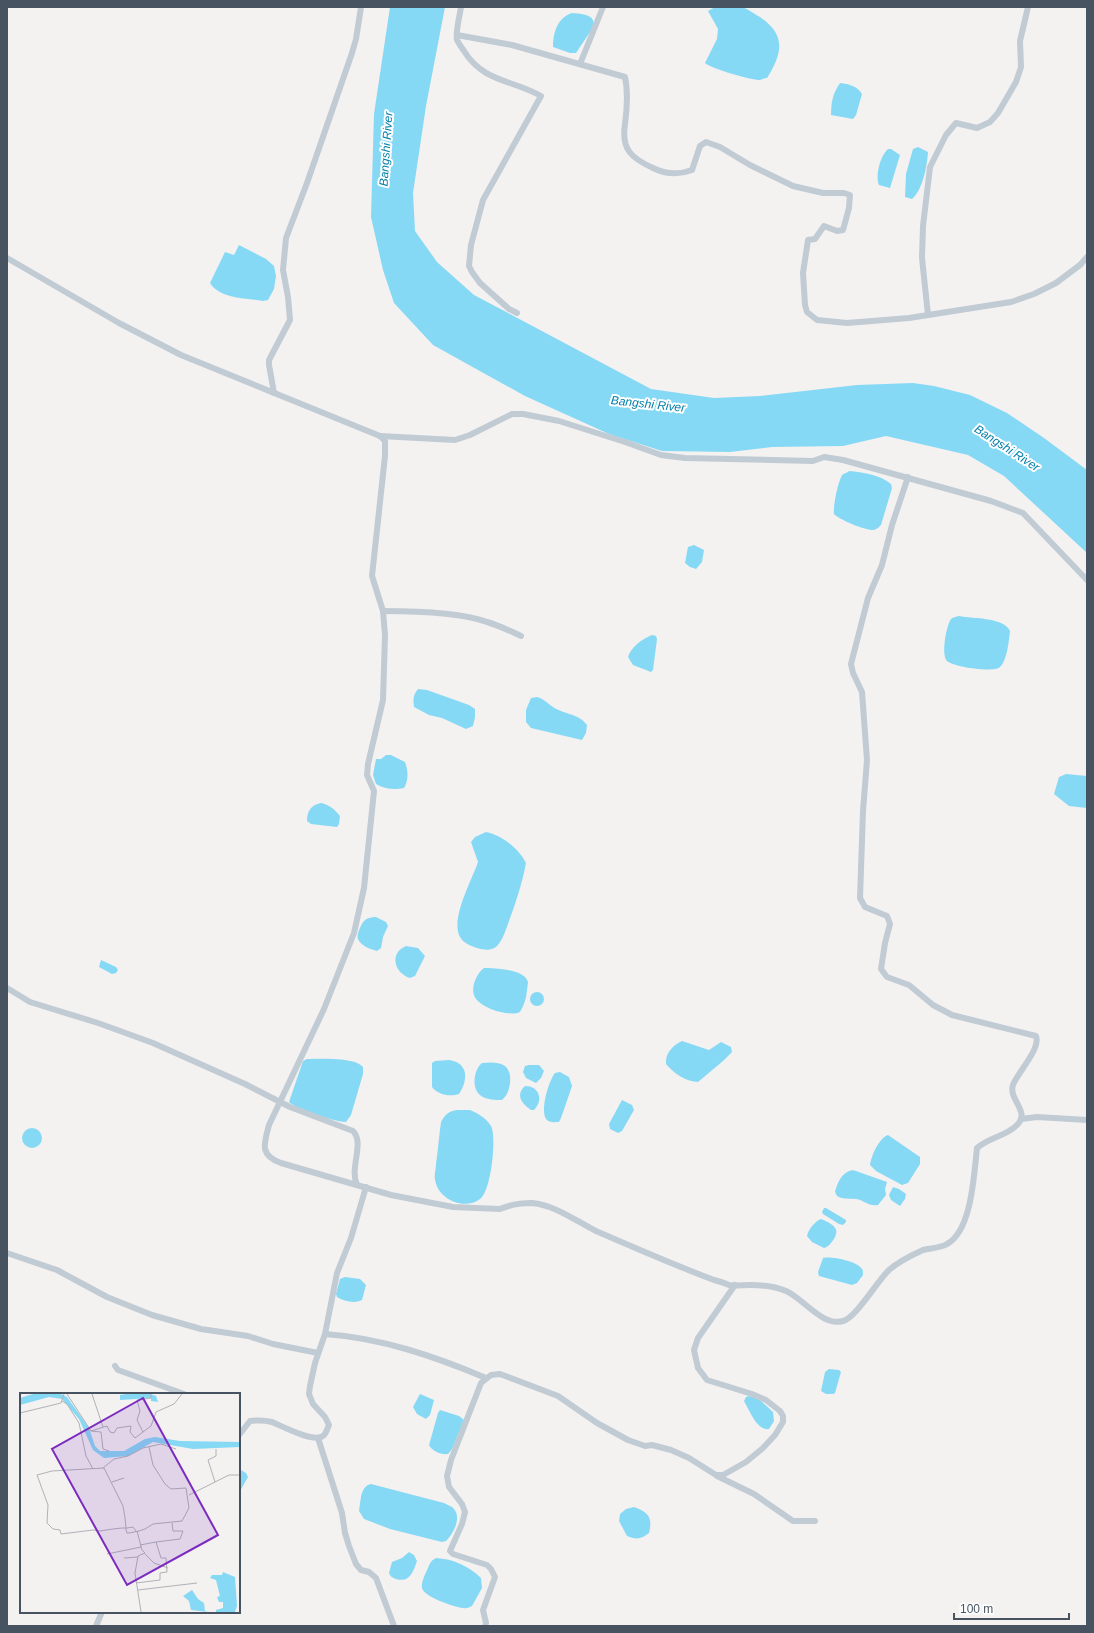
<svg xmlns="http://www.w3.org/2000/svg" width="1094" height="1633" font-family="Helvetica,sans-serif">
  <rect width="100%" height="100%" fill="#f4f1f1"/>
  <g fill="#86d9f4">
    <polygon points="390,7 445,7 426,106 413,193 415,231 437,262 474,295 651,389 714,398 760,396 857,385 913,383 934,386 970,395 1007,413 1044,438 1087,470 1087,553 1004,476 968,455 886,436 843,446 772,447 730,452 662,451 609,434 525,396 433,345 394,303 383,270 371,217 374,114"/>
    <path d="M 715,7 C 724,7 732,6 741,7 C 747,8 754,14 760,17 C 787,35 782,54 767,78 C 765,78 763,79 760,80 C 751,80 712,69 705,63 L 717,39 L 718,29 L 708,11 Z"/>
    <path d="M 572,13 C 582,14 595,14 594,26 L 576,53 L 570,53 L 553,47 C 553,33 557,18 572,13 Z"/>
    <path d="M 840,83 C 849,84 857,86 862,94 L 856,115 L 853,119 L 831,115 C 831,102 833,93 840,83 Z"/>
    <path d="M 918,147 L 928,152 C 927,166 923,189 912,199 L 905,197 L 906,174 L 913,149 Z"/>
    <path d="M 888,149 L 891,149 L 900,155 L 890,188 L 879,185 C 875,176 880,156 888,149 Z"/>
    <path d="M 239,245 L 266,259 L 274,266 L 276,276 L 274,289 L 268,300 L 263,301 C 246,298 220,299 210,283 L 225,252 L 234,255 Z"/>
    <path d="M 849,471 C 862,472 881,475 891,484 L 892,488 L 881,525 C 879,527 876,530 873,530 C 864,530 840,520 834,514 C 833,507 838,480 843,474 C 844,474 848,472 849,471 Z"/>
    <polygon points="694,545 704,550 702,562 696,569 690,567 685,563 688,547"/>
    <path d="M 959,616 C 974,619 1004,617 1010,631 C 1009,640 1007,661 1000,667 C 994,673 953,667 947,661 C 941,655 946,626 951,619 C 953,617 956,617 959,616 Z"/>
    <path d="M 652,635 L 656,636 L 657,639 L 653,670 L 651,672 L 633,665 L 628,657 C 631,647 642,639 652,635 Z"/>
    <path d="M 418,689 L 427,690 L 469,705 L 475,709 L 475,717 L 473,726 L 466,729 L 442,718 L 429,715 L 414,707 C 413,699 413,695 418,689 Z"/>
    <path d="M 537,697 C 544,699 547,703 553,707 C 565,715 578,713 587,725 L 586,733 L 582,740 L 531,728 L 526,722 L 526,710 L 531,698 Z"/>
    <path d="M 386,755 L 391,755 L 405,762 C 408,770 409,780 404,788 C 395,790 384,789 376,784 L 373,775 L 376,759 L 381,759 Z"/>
    <polygon points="1066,774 1087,776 1087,808 1069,806 1054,794 1059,777"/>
    <path d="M 321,803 C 330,805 334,809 340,816 L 339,824 L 337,827 L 311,824 L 307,821 C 307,811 311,805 321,803 Z"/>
    <path d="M 486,832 C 502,835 519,849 526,863 C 522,884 516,902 509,921 C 506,929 503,940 497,946 C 492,951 484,950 477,948 C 471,946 463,943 460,937 C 450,919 472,880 478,862 L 471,842 L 475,837 Z"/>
    <path d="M 376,917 L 386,922 L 388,926 L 383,937 L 381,948 L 377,951 C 370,949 361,946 358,939 C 356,936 361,924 364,921 C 367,918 371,917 376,917 Z"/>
    <path d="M 406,946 L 418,948 L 425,956 L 415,976 L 410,978 C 394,973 389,953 406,946 Z"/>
    <polygon points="101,960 116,967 118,970 116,973 112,974 99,967"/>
    <path d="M 484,968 C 494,968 525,969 528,982 C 528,984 527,988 527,991 C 526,999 524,1005 520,1012 C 509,1017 484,1009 476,999 C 469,990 476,974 484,968 Z"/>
    <circle cx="537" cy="999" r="7"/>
    <path d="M 682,1041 L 709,1050 L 721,1042 L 731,1047 L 732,1052 L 723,1061 L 698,1082 C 687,1082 673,1073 666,1064 C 665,1053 673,1045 682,1041 Z"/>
    <path d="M 307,1059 C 321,1059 354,1057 363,1067 L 363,1074 L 351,1115 L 346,1122 C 335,1122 296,1109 289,1102 L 303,1061 Z"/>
    <path d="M 449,1060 C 469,1063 468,1080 459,1094 C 450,1097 438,1095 432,1087 L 432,1063 L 435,1061 Z"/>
    <path d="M 482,1063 C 499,1061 512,1063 510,1083 C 509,1089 508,1095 502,1100 C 496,1100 486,1100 480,1095 C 471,1088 474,1069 482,1063 Z"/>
    <polygon points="529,1065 539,1065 544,1071 541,1078 536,1083 526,1078 523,1072 525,1066"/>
    <path d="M 560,1072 L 569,1077 L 572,1086 L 561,1118 L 559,1122 C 555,1122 550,1123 547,1120 C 539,1112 549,1080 555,1073 Z"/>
    <path d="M 525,1086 C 539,1086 544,1100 534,1110 L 531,1110 C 522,1104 515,1095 525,1086 Z"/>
    <polygon points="622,1100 632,1105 634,1110 622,1131 618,1133 610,1129 609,1124"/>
    <path d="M 470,1110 C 479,1114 486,1118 491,1126 C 497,1137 491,1192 480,1199 C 464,1211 437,1199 435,1179 C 434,1175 436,1169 436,1164 C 438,1150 439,1136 441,1122 C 448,1108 456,1110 470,1110 Z"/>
    <circle cx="32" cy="1138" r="10"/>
    <path d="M 888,1135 L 920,1157 L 920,1164 L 908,1183 L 902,1185 L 876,1171 L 870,1165 C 871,1156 879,1138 888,1135 Z"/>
    <path d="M 853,1170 L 887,1182 L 885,1189 L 886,1195 L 878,1205 C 869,1207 864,1200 856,1199 C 849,1198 843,1200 837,1196 L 835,1192 C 838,1181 842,1172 853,1170 Z"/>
    <polygon points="893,1187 899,1189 906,1194 905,1199 900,1206 891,1200 889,1195"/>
    <polygon points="824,1208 826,1208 846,1220 846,1222 843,1225 839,1224 823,1214 822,1212"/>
    <path d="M 821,1219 C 826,1221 833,1224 835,1228 C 840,1233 830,1247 824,1248 L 812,1242 L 807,1236 C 808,1230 815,1221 821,1219 Z"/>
    <path d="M 823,1258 C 831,1256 857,1261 862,1269 C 863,1270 863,1273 863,1275 L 857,1283 L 852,1285 L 819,1276 L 818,1272 Z"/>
    <path d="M 345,1277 L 360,1279 L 366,1285 L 362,1300 C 354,1304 344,1301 337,1297 L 336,1294 L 340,1279 Z"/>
    <polygon points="829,1369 839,1370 841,1372 835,1393 833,1394 826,1394 821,1391 825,1372"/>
    <polygon points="420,1394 434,1400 430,1415 426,1419 417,1414 413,1407"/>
    <path d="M 749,1396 L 759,1399 L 773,1412 L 774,1421 L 769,1429 C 757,1431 750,1411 744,1401 L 746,1397 Z"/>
    <path d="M 440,1410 L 459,1416 L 464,1420 L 452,1449 L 448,1454 C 441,1455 432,1451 429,1445 L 438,1413 Z"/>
    <polygon points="239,1469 246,1473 248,1477 239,1493"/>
    <path d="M 371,1484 L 444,1503 C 447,1505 452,1506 454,1509 C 462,1518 453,1534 446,1541 L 442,1542 L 390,1529 L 364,1519 L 359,1511 C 361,1501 360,1486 371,1484 Z"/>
    <path d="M 634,1507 C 648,1512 653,1517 649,1533 C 642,1539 636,1540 627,1536 L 619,1521 L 620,1514 L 626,1509 Z"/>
    <path d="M 409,1552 L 414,1555 L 417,1561 C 413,1572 410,1583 396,1579 C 392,1578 390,1576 389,1573 L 392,1562 L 402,1558 Z"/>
    <path d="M 436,1558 C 453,1559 469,1566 481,1578 L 482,1588 L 472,1606 C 470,1607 466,1609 463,1608 C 454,1607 424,1597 422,1588 C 421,1582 425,1575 427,1570 C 430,1564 430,1561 436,1558 Z"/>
  </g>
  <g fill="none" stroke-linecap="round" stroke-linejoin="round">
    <g stroke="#c1cbd4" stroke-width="6">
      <path d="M 461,7 C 460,14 455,34 457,40 C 459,44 462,48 464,51 C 483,82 513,80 541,96 L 483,200 L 471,245 L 469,266 L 472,272 L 480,283 L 509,309 L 517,313"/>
      <path d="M 457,35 L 512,45 L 625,77 C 628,91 627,109 625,124 C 621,149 631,158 653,168 C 665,174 679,175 692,170 L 700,146 L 706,142 L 720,147 L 750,165 L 793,186 L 823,193 L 844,193 L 850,195 L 849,208 L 843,230 L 837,231 L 824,226 L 815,239 L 808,240 L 803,273 L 805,305 L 807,312 L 817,320 L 847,323 L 909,318 L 1011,302 L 1034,294 L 1056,283 L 1080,265 L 1087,257"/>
      <polyline points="580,64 603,7"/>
      <path d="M 7,258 L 119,323 L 181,355 L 380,436 L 385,441 L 385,456 L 372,576 L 383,611 L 385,635 L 383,700 L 368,764 L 367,775 L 374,791 L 364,888 L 354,933 L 324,1009 L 269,1125 C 264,1144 259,1155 281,1163 L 391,1195 L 453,1207 L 500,1209 C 509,1205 522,1203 532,1203 C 555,1205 576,1221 596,1231 C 635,1248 674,1265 714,1280 C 719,1281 724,1283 729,1285 C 735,1286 743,1285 750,1285 C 761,1285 775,1286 786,1291 C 803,1298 822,1327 843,1321 C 856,1318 877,1281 889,1270 C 898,1262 912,1255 923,1250 C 931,1248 940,1248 947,1244 C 972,1231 974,1173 977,1148 C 988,1138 1006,1136 1017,1125 C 1031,1112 1008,1099 1013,1085 C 1017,1073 1041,1049 1036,1036 L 952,1015 L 933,1005 L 909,985 L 887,977 L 881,969 L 885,943 L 890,924 L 887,916 L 865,907 L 860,898 L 863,811 L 867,760 L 862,692 L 853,673 L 851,664 L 868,598 L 882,565 L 892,525 L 908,477"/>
      <polyline points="928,315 922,258 923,226 930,167 946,135 956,123 977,128 990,122 998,113 1016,82 1021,67 1020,41 1028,7"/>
      <polyline points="274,393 269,365 269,360 290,320 288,297 283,270 286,238 307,183 352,53 356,39 361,7"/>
      <polyline points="380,436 455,440 470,435 512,414 523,414 559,421 625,442 661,455 685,458 813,461 824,457 843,460 991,501 1023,513 1087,580"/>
      <path d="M 383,611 C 413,611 459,612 487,622 C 498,625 510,631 521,636"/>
      <path d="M 7,988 L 30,1002 L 98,1023 L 153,1043 L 245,1084 L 290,1107 L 353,1131 C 365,1143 349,1168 357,1185"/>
      <polyline points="1021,1119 1037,1117 1087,1120"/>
      <polyline points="7,1253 57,1270 107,1297 152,1315 201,1329 248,1336 273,1344 318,1353"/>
      <path d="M 325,1334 C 381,1338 434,1356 486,1378"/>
      <polyline points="115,1366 118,1370 184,1394"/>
      <path d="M 239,1435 L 250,1421 C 258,1420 264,1420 272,1422 C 282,1426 313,1443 323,1436 C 326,1434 327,1429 329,1425 L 325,1417 L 313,1404 L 309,1394 L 310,1386 L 315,1363 L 325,1334 L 337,1273 L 351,1238 L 366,1187"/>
      <polyline points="318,1438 342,1513 345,1533 349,1546 356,1564 361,1570 369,1572 376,1578 394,1626"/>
      <polyline points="717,1476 754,1494 793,1521 815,1521"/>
      <polyline points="96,1626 102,1612"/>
      <polyline points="485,1626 486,1623 483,1610 495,1577 491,1569 487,1565 453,1554 450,1551 462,1524 465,1512 462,1504 449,1487 447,1476 451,1460 481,1383 491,1375 500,1374 558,1396 597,1423 628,1440 645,1446 652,1445 671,1450 689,1458 716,1475 723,1475 746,1462 763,1448 775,1435 783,1422 783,1416 780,1411 766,1400 752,1394 707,1380 698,1368 694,1350 698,1338 735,1285"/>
    </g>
  </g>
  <g text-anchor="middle" stroke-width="4" stroke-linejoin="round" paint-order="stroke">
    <g font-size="12" font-style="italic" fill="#027faa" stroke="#fff">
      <text transform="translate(386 149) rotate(-86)" y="4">Bangshi River</text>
      <text transform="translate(648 404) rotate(6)" y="4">Bangshi River</text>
      <text transform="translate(1007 448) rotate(33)" y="4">Bangshi River</text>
    </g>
  </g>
  <g transform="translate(20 1393)">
    <rect width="220" height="220" fill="#f4f1f1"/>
    <path d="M 13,1 L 41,1 L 47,4 L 69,35 L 75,53 L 80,58 L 104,58 L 125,46 L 135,44 L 160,48 L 220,49 L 220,54 L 173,56 L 133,49 L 108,63 L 84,65 L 73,57 L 59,26 L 42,6 L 29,4 L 0,12 L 0,5 ZM 106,1 L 130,1 L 136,3 L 138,9 L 131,8 L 131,5 L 100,7 L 100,2 ZM 203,179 L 215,184 L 217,213 L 215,219 L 196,219 L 196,217 L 203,215 L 203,209 L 199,209 L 197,204 L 200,203 L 196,187 L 190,185 L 192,182 L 202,182 ZM 172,197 L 178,206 L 184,210 L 185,218 L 188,219 L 171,217 L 169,208 L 163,203 Z" fill="#86d9f4"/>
    <path fill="none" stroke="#afb2b7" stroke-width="1" d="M 47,1 L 71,38 L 81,39 L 83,56 L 89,58M 72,1 L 83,34M 42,8 L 47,11 L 59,30 L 66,63 L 73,76M 0,20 L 41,10 L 44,1M 71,38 L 87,33 L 90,39 L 94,40 L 97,35 L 111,33 L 110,39 L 115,45 L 131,33 L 136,19 L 154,11 L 162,1M 123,39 L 117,27 L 120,18 L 117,7 L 131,5 L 131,1M 83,75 L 94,66 L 108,63 L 123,55 L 141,51 L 156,56M 92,89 L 104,85M 195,89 L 188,67 L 196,63 L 196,56M 169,102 L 209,82 L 220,82M 116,138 L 113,134 L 107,135 L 102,135 L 93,136 L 80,138 L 73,137 L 41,141 L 40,137 L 33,136 L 27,130 L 28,112 L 17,82 L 32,78 L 84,75 L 103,113 L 105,125 L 106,135 L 106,137 L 107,140 L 109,140 L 119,138 L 125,136 L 133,131 L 162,128 L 169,115 L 166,95 L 151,96 L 145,91 L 133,72 L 129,54M 117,138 L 122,157 L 125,160 L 118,163 L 115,180 L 121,219M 120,152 L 136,149M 87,161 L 121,154M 125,161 L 134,170 L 148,175M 104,165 L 118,164M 116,190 L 140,187 L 140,180 L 147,179 L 146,165 L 141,165 L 136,149 L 160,146 L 163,138 L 153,138 L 152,130M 118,197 L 177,190"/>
    <path fill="#7b2cbf" fill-opacity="0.15" stroke="#7b2cbf" stroke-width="2" d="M 123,5 L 198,142 L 107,192 L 32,56 Z"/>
    <rect width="220" height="220" fill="none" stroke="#475361" stroke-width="2"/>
  </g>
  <rect width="1094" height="1633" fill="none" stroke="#475361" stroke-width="16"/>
  <path d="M954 1613v6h115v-6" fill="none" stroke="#475361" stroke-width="2"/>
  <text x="960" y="1613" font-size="12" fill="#475361" stroke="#ffffff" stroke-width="3" paint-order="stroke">100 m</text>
</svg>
